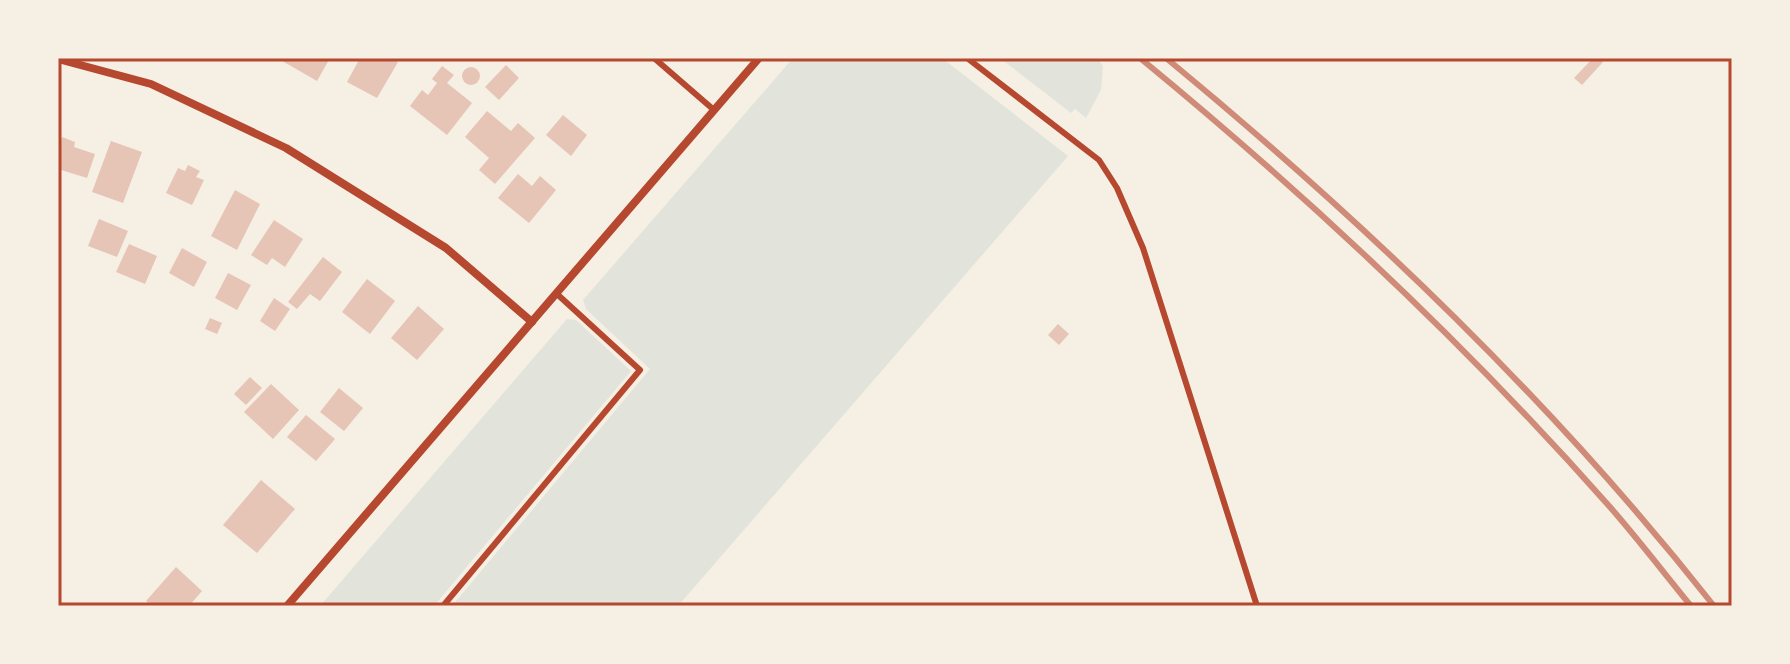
<svg xmlns="http://www.w3.org/2000/svg" width="1790" height="664" font-family="Lato,sans-serif">
  <rect width="100%" height="100%" fill="#f6efe4"/>
  <g fill="#e2e4dc">
    <polygon points="793,58 942,58 1068,156 678,606 452,606 650,369 586,309 583,300"/>
    <polygon points="1000,58 1097,58 1103,66 1101,90 1086,118 1075,109 1071,113"/>
    <polygon points="567,319 576,320 631,371 434,606 320,606"/>
  </g>
  <g fill="#e6c5b7">
    <polygon points="277,58 330,58 317,81"/>
    <polygon points="360,58 391,58 398,62 377,98 347,82"/>
    <polygon points="1593,58 1600,58 1603,62 1582,85 1574,78"/>
    <polygon points="506,65 519,78 499,100 485,87"/>
    <polygon points="442,66 454,75 447,83 472,103 447,135 410,106 422,90 428,95 437,83 432,79"/>
    <circle cx="471" cy="76" r="9"/>
    <polygon points="487,111 511,131 518,123 535,138 495,184 479,170 489,158 465,137"/>
    <polygon points="563,115 587,135 571,156 546,135"/>
    <polygon points="62,137 75,142 74,147 95,154 87,178 58,169 58,149"/>
    <polygon points="111,141 142,152 123,203 92,192"/>
    <polygon points="188,165 200,171 196,177 204,180 192,205 166,193 178,168 185,171"/>
    <polygon points="518,174 532,186 540,176 556,190 529,223 498,198"/>
    <polygon points="235,190 260,204 237,250 211,236"/>
    <polygon points="99,219 128,231 117,257 88,246"/>
    <polygon points="274,220 303,239 285,267 272,258 267,265 251,255"/>
    <polygon points="129,244 157,256 145,284 116,272"/>
    <polygon points="182,248 207,262 194,287 169,273"/>
    <polygon points="323,257 342,272 320,301 310,294 297,309 288,302"/>
    <polygon points="228,273 251,285 237,310 215,298"/>
    <polygon points="367,279 395,301 370,334 342,312"/>
    <polygon points="274,298 290,309 275,331 260,321"/>
    <polygon points="418,306 444,329 417,360 391,338"/>
    <polygon points="210,318 222,323 217,334 205,329"/>
    <polygon points="1058,324 1069,334 1059,345 1048,335"/>
    <polygon points="250,377 262,388 246,405 234,394"/>
    <polygon points="271,384 299,410 273,439 244,412"/>
    <polygon points="339,388 363,408 344,431 320,412"/>
    <polygon points="306,415 335,439 316,461 287,437"/>
    <polygon points="261,480 295,509 257,553 223,525"/>
    <polygon points="176,567 202,591 189,606 152,606 146,601"/>
  </g>
  <g fill="none" stroke-linecap="round" stroke-linejoin="round">
    <g stroke="#b5482f" stroke-width="6">
      <polyline points="654,58 714,110"/>
      <polyline points="967,58 1099,160 1117,188 1143,248 1257,606"/>
      <polyline points="443,606 640,370 557,294"/>
    </g>
    <g stroke="#b5482f" stroke-width="8">
      <polyline points="58,59 151,84 286,148 446,248 532,322"/>
      <polyline points="287,606 759,58"/>
    </g>
    <g stroke="#cf8b77" stroke-width="6">
      <path d="M 1140,58 C 1308,196 1466,344 1610,507 C 1638,539 1664,573 1691,606"/>
      <path d="M 1166,58 C 1366,223 1553,402 1714,606"/>
    </g>
  </g>
  <rect width="1790" height="664" fill="none" stroke="#f6efe4" stroke-width="120"/>
  <rect x="60" y="60" width="1670" height="544" fill="none" stroke="#b5482f" stroke-width="3"/>
</svg>
